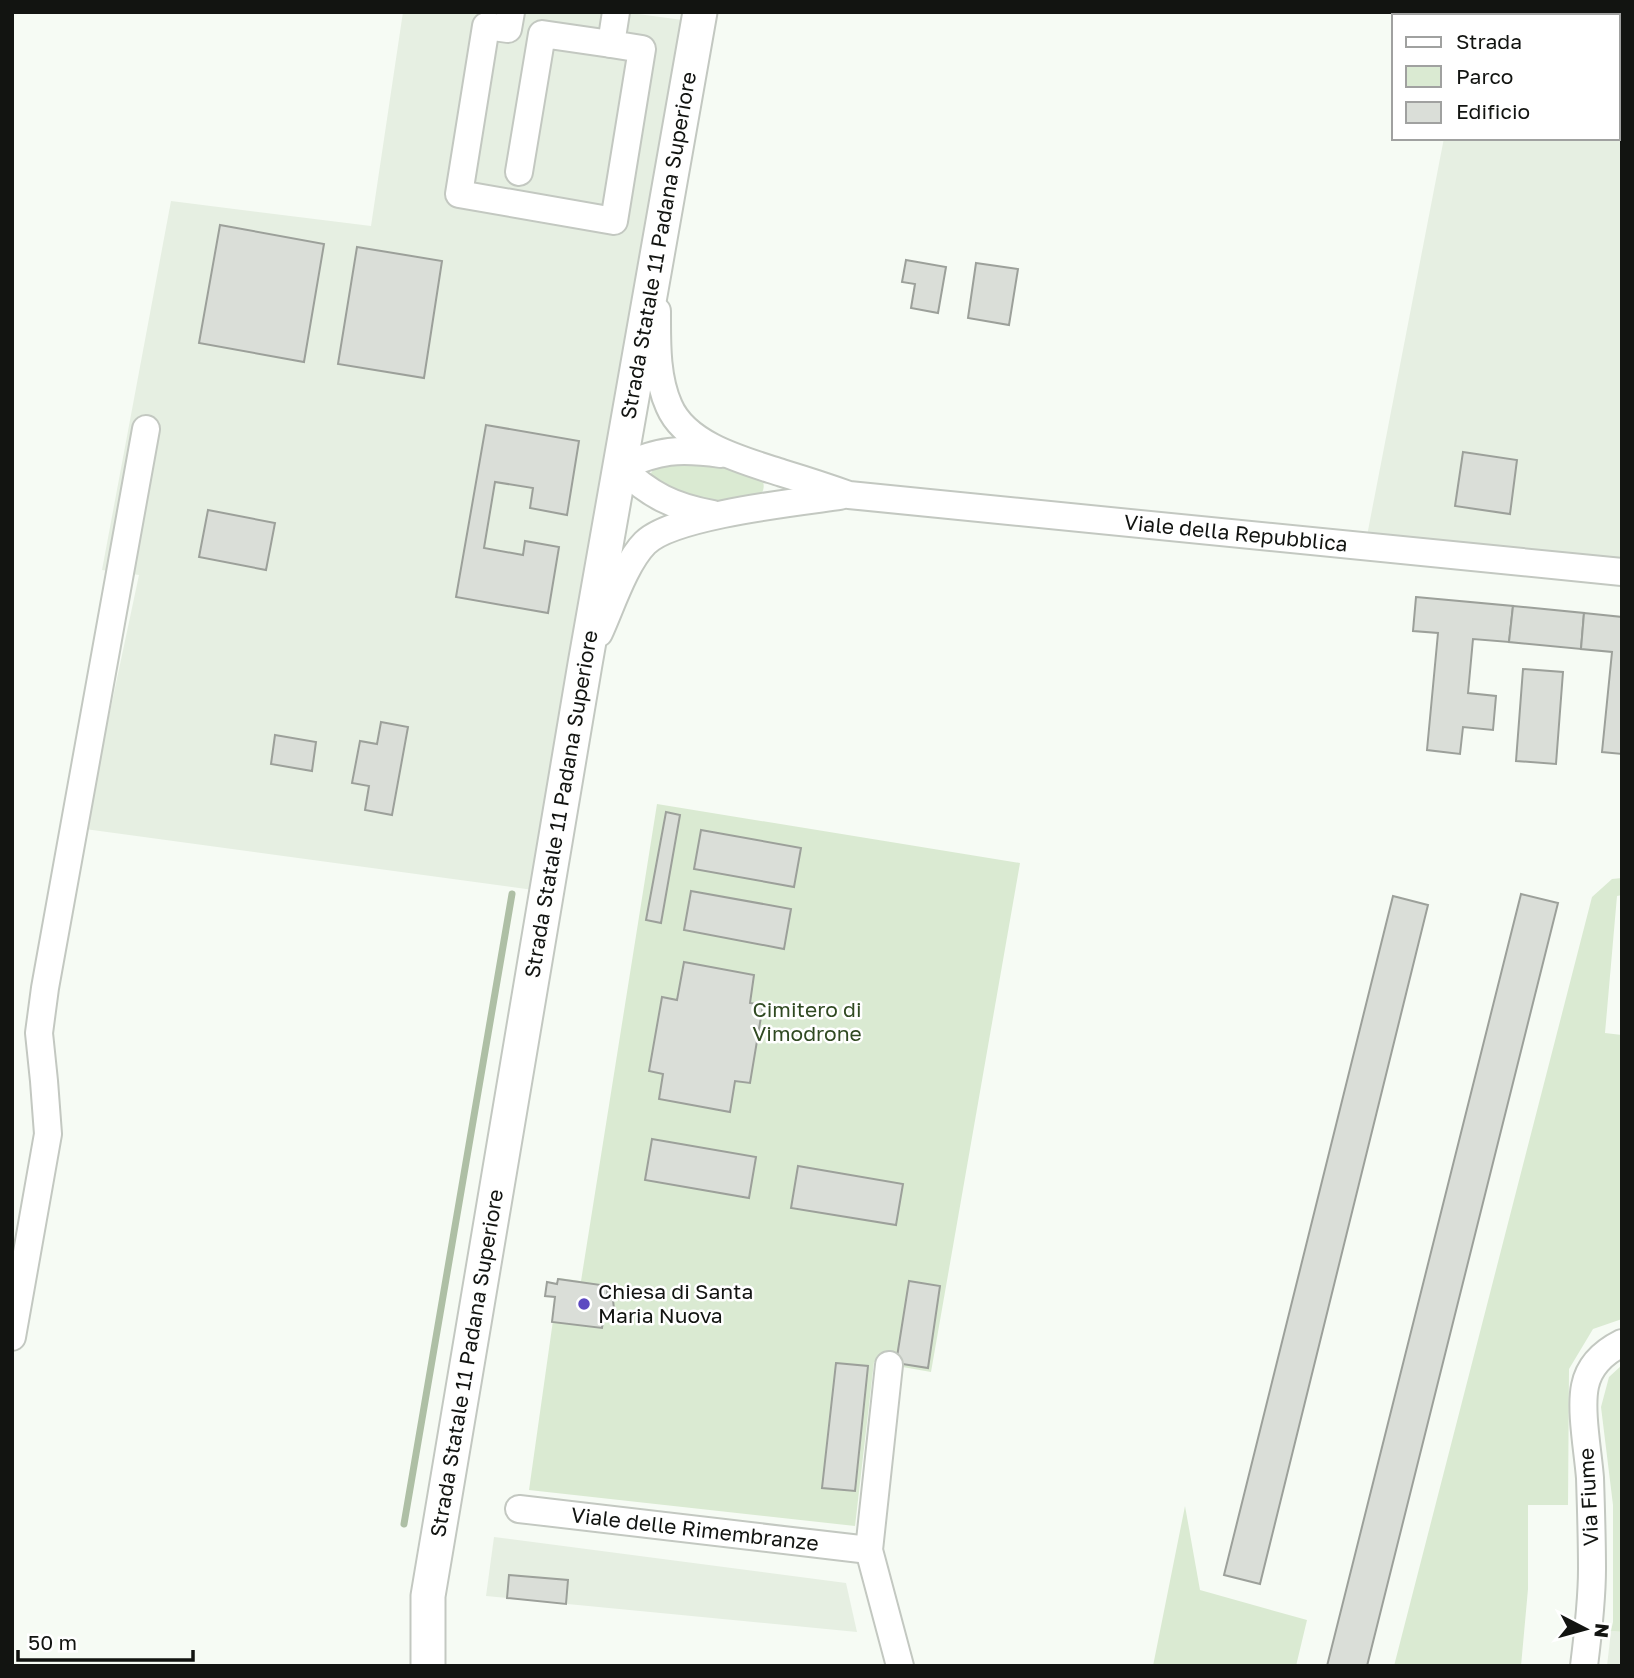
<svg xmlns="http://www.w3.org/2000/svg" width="1634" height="1678" font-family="'Golos Text',sans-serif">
  <rect width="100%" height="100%" fill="#f6fbf4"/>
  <g fill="#e6efe2">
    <polygon points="403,12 623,12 690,21 541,891 85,829 139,575 102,570 171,201 371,226"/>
    <polygon points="1469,12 1622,12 1622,572 1365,546 1444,138 1618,138 1618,16 1468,16"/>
    <polygon points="494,1537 846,1583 857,1632 486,1596"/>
    <polygon points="1611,1631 1622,1632 1622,1666 1607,1666"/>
  </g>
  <g fill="#daead2">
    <path d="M 687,453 L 762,478 C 765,486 764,491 759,498 L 700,506 L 649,479 C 653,461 672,459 687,453 Z"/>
    <polygon points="657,804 1020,863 931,1372 874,1362 855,1526 529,1490 559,1278 581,1281"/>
    <polygon points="1622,878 1622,895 1617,896 1605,1033 1622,1035 1622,1319 1593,1329 1569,1369 1568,1505 1528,1505 1528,1589 1521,1666 1394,1666 1592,897 1612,879"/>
    <polygon points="1622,1365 1622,1632 1611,1631 1613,1622 1613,1505 1601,1407 1609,1377"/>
    <polygon points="1185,1506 1200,1590 1307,1620 1296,1666 1153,1666"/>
  </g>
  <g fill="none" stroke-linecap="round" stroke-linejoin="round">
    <polyline stroke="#aebfa5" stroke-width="7" points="404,1524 512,894"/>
  </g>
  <g fill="#daded8" stroke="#9ca09a" stroke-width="2">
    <polygon points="220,225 324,244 304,362 199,343"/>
    <polygon points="357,247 442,261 424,378 338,364"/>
    <polygon points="906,260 946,267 938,313 911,308 915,284 902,282"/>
    <polygon points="976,263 1018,269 1009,325 968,318"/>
    <polygon points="486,425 579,441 567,515 530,508 533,488 495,482 484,548 523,555 525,541 559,547 548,613 456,597"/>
    <polygon points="1463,452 1517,460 1510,514 1455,506"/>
    <polygon points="208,510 275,523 266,570 199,557"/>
    <polygon points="1416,597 1513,606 1509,642 1473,639 1468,693 1496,696 1493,730 1463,727 1460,754 1427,750 1438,633 1413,631"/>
    <polygon points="1513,606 1584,613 1581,649 1509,642"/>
    <polygon points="1584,613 1622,617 1622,754 1602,752 1612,652 1581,649"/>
    <polygon points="1523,669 1563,672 1556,764 1516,761"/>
    <polygon points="381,722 408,727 392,815 365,810 369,786 352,783 360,741 377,744"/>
    <polygon points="275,735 316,742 312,771 271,764"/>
    <polygon points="666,812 680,815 661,923 646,920"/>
    <polygon points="701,830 801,848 794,887 694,869"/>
    <polygon points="691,891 791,909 784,949 684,930"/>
    <polygon points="1521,894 1558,903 1367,1666 1327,1666"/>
    <polygon points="1393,896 1428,905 1260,1584 1224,1575"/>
    <polygon points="684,962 754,975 750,1003 763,1005 750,1083 735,1081 730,1112 659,1099 663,1074 649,1071 662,997 677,1000"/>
    <polygon points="652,1139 756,1157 749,1198 645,1180"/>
    <polygon points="798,1166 903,1184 896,1225 791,1208"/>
    <polygon points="558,1279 608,1286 607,1293 613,1300 614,1309 610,1317 603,1322 602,1328 552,1322 555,1297 545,1296 547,1282 557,1284"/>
    <polygon points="909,1281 940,1286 928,1368 896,1363"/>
    <polygon points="836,1363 868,1366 855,1491 822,1488"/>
    <polygon points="509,1575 568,1580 566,1604 507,1598"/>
  </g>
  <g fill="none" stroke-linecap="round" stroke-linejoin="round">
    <g stroke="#c3c8c1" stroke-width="30">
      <g id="minor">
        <polyline points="511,12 508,29 486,26 459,194 614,221 642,49 611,44 616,12"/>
        <polyline points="519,172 542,34 611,44"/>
        <path id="s1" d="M 657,311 C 657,342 656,377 669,406 C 686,446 745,461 782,473 C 805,480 827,487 849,495 L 1622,572"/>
        <path d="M 713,514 C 673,507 650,495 620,467 C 660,450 678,448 721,454"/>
        <path d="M 599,633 C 611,607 625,563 645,543 C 673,515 798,502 840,496"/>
        <polyline points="12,1337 48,1134 44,1081 39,1033 45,988 146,429"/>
        <polyline points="889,1365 869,1550 900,1666"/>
        <path id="s2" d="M 519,1509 L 869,1550"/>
        <path d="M 1584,1666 C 1588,1634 1592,1601 1592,1569 C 1592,1539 1591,1508 1590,1478 C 1588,1452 1580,1410 1585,1386 C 1589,1366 1604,1352 1622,1343"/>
      </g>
    </g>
    <g stroke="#c3c8c1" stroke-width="37">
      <g id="major">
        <path id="s3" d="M 428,1666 L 428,1596 L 585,664 L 700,12"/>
      </g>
    </g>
    <use href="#minor" stroke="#fff" stroke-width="26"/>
    <use href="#major" stroke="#fff" stroke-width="33"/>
  </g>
  <circle fill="#5d49c1" stroke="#fff" stroke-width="2.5" cx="584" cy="1304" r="7"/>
  <g text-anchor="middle" stroke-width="5" stroke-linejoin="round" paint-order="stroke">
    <g font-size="21" fill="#121411" stroke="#fff">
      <text dy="7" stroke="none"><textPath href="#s3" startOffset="1440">Strada Statale 11 Padana Superiore</textPath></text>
      <text dy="7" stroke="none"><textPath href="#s1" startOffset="691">Viale della Repubblica</textPath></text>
      <text dy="7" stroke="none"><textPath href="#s3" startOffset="873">Strada Statale 11 Padana Superiore</textPath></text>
      <text dy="7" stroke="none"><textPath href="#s3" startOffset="306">Strada Statale 11 Padana Superiore</textPath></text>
      <text transform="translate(1589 1497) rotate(-93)" y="7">Via Fiume</text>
      <text dy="7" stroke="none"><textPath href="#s2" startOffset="177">Viale delle Rimembranze</textPath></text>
    </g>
    <g font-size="21" fill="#304a22" stroke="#fff">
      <text x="807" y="1017">Cimitero di<tspan x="807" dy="24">Vimodrone</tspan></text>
    </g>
    <g font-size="21" fill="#121411" stroke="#fff" text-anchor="start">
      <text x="598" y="1299">Chiesa di Santa<tspan x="598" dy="24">Maria Nuova</tspan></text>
    </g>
  </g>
  <rect width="1634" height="1678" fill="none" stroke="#121411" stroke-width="28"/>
  <rect x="1392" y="14" width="228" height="126" fill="#ffffff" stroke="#a0a1a0" stroke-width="2"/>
  <rect x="1406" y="37" width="35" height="10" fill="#ffffff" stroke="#a0a1a0" stroke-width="2"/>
  <text x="1456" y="49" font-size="21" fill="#121411">Strada</text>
  <rect x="1406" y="66" width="35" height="21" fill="#daead2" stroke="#a0a1a0" stroke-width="2"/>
  <text x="1456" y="84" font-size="21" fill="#121411">Parco</text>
  <rect x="1406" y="102" width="35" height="21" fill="#daded8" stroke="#a0a1a0" stroke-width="2"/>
  <text x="1456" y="119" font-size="21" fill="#121411">Edificio</text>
  <g transform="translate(1585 1629) rotate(96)" stroke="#ffffff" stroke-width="5" paint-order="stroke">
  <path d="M0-5L12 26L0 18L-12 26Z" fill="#121411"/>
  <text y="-10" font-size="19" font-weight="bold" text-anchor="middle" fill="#121411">N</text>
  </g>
  <path d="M18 1650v10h175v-10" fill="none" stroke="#121411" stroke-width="3.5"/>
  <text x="28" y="1650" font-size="21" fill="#121411" stroke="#ffffff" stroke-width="5" paint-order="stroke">50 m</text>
</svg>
